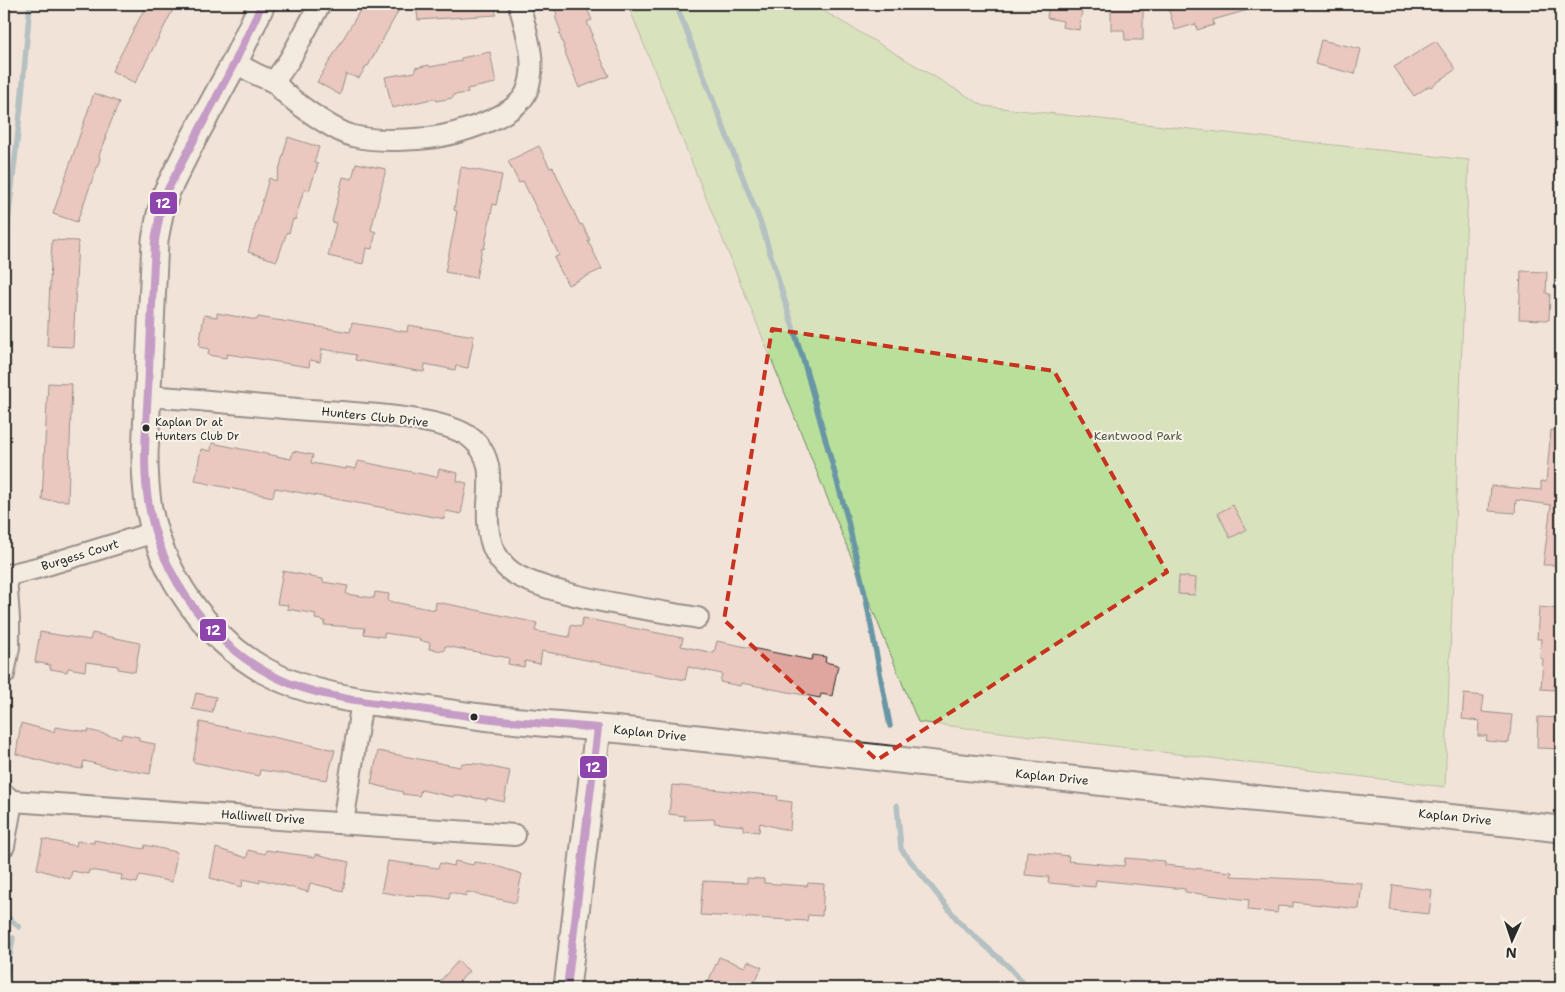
<svg xmlns="http://www.w3.org/2000/svg" width="1565" height="992" font-family="'Shantell Sans',sans-serif">
  <rect width="100%" height="100%" fill="#f2e3d9"/>
  <filter id="ink" filterUnits="userSpaceOnUse"><feTurbulence type="fractalNoise" baseFrequency=".02" numOctaves="2"/><feDisplacementMap in="SourceGraphic" scale="10" xChannelSelector="R" yChannelSelector="G"/><feConvolveMatrix kernelMatrix="1 2 1 2 8 2 1 2 1" color-interpolation-filters="sRGB"/></filter>
  <g filter="url(#ink)">
    <polygon fill="#b9e09b" stroke="#728663" points="650,4 812,4 984,106 1469,160 1445,787 918,722 628,5"/>
    <g fill="none" stroke-linecap="round" stroke-linejoin="round">
      <g stroke="#6996a4" stroke-width="5.5">
        <polyline points="676,4 762,227 805,366 847,517 866,599 890,726"/>
        <polyline points="4,258 21,105 30,4"/>
        <polyline points="897,805 901,849 960,923 1010,968 1027,988"/>
        <polyline points="4,914 19,927"/>
        <polyline points="4,986 13,938"/>
      </g>
    </g>
    <g fill="#dfa59f" stroke="#2b2b2b">
      <polygon points="147,4 176,4 135,83 112,71"/>
      <polygon points="364,4 389,4 399,10 368,66 367,65 359,78 346,74 340,95 317,82"/>
      <polygon points="416,4 495,4 496,15 418,20"/>
      <polygon points="553,4 585,4 592,20 587,22 593,35 591,36 609,76 579,88 563,47 564,47 559,33 561,32 555,16 557,15"/>
      <polygon points="1049,4 1083,4 1079,30 1062,27 1063,21 1047,18"/>
      <polygon points="1111,4 1143,4 1143,40 1125,40 1124,30 1111,30"/>
      <polygon points="1167,4 1254,4 1255,8 1213,20 1214,25 1197,30 1196,24 1175,30"/>
      <polygon points="1321,40 1361,49 1355,74 1315,64"/>
      <polygon points="1436,41 1456,69 1431,87 1429,86 1414,96 1394,67"/>
      <polygon points="490,52 496,83 467,89 468,93 453,95 453,98 436,101 436,98 392,108 385,77 415,72 415,68 429,65 430,67 461,61 461,58"/>
      <polygon points="94,93 119,102 105,137 107,137 99,155 100,159 77,222 53,214"/>
      <polygon points="288,137 319,147 314,163 318,164 309,191 304,189 295,220 293,219 289,233 287,232 277,261 248,252 269,178 276,181"/>
      <polygon points="539,146 550,168 553,167 580,225 582,224 590,240 588,241 602,269 568,285 554,258 559,255 523,181 519,183 508,161"/>
      <polygon points="356,163 386,169 371,230 376,232 372,249 366,248 363,264 328,256 336,223 332,222 343,177 352,179"/>
      <polygon points="461,167 502,175 496,205 493,204 484,249 482,248 476,278 445,272 454,229 457,211 454,210"/>
      <polygon points="52,240 78,241 73,347 47,346"/>
      <polygon points="1521,271 1547,272 1546,293 1550,294 1549,320 1519,319"/>
      <polygon points="217,313 257,320 258,317 350,332 352,323 407,332 408,325 474,336 468,368 456,366 455,370 425,364 424,372 355,360 356,355 322,349 320,362 310,360 309,367 227,354 226,358 208,355 209,349 199,347 204,315 217,317"/>
      <polygon points="48,383 72,384 68,501 42,500"/>
      <polygon points="1551,430 1561,431 1561,565 1543,565 1551,505 1516,500 1515,513 1489,511 1491,486 1541,490 1541,481 1546,482"/>
      <polygon points="212,443 291,459 293,451 313,455 311,463 346,469 346,467 356,469 358,461 437,477 439,469 458,473 457,481 467,483 461,514 446,511 445,519 275,488 273,497 195,481 201,449 211,451"/>
      <polygon points="1233,505 1246,530 1230,538 1218,513"/>
      <polygon points="283,571 310,576 310,577 323,579 323,582 348,586 346,594 374,598 375,592 389,594 388,601 435,610 436,602 458,606 537,623 535,631 569,637 571,625 581,627 583,618 683,638 681,646 714,653 717,641 811,660 813,655 826,657 825,662 838,665 832,696 821,694 820,698 741,683 740,686 720,682 722,674 688,667 685,680 542,651 540,664 525,661 524,667 508,664 509,658 445,646 444,651 429,649 430,643 419,640 419,638 384,633 384,637 364,634 365,628 324,625 325,621 315,619 316,614 287,609 288,605 277,604"/>
      <polygon points="1179,576 1196,578 1195,595 1178,594"/>
      <polygon points="1539,607 1561,609 1561,660 1557,659 1554,690 1541,689 1543,659 1540,658 1541,639 1537,639"/>
      <polygon points="40,632 90,640 92,633 140,643 135,672 118,669 118,666 86,662 85,671 68,668 67,672 50,669 50,665 35,662"/>
      <polygon points="196,693 216,697 212,713 192,709"/>
      <polygon points="1464,694 1484,696 1482,712 1512,715 1509,743 1486,741 1487,736 1478,736 1479,721 1462,719"/>
      <polygon points="1538,717 1561,718 1561,749 1537,748"/>
      <polygon points="200,722 335,750 327,780 260,770 259,776 193,762"/>
      <polygon points="21,723 54,732 55,727 88,732 88,730 121,738 122,734 139,737 139,741 155,744 150,774 117,768 116,769 84,761 82,769 57,765 16,754"/>
      <polygon points="378,751 460,767 462,763 478,764 510,771 504,802 487,798 487,800 470,797 470,798 454,795 453,797 421,790 419,796 402,794 403,792 371,784"/>
      <polygon points="672,785 778,796 777,800 792,802 790,831 760,823 759,832 744,830 744,826 714,823 715,819 684,820 685,816 669,814"/>
      <polygon points="43,839 76,846 77,841 94,843 94,840 144,849 145,845 177,852 172,882 140,875 137,883 121,880 122,875 89,870 88,874 72,871 70,879 37,869"/>
      <polygon points="216,848 247,858 248,850 265,854 266,850 315,857 316,854 349,862 343,891 310,883 308,892 260,879 260,883 243,879 242,887 210,878"/>
      <polygon points="1027,851 1069,856 1068,861 1124,866 1125,858 1165,861 1165,865 1232,872 1231,876 1322,880 1362,883 1359,909 1293,902 1293,907 1278,906 1277,913 1248,910 1249,900 1185,892 1185,889 1096,880 1095,887 1048,883 1049,877 1025,875"/>
      <polygon points="388,861 438,868 440,863 454,866 455,861 473,865 474,862 490,864 522,874 516,903 467,892 466,896 450,892 449,899 432,896 399,895 381,892"/>
      <polygon points="747,878 764,879 764,883 807,886 808,883 824,884 822,916 808,915 807,921 700,915 703,881 747,883"/>
      <polygon points="1393,885 1432,890 1429,914 1390,910"/>
      <polygon points="719,957 745,967 748,961 762,967 752,988 722,988 708,982"/>
      <polygon points="458,961 469,971 454,988 434,988"/>
    </g>
    <g fill="none" stroke-linecap="round" stroke-linejoin="round">
      <g stroke="#2b2b2b" stroke-width="24">
        <g id="minor">
          <path d="M 235,62 C 241,66 248,70 254,73 C 261,77 269,79 275,83 C 279,86 282,91 286,94 C 301,107 334,131 353,136 C 376,142 405,140 429,138 C 454,135 514,118 526,93 C 539,65 526,31 519,4"/>
          <polyline points="274,82 290,59 320,4"/>
          <path d="M 147,396 C 197,399 247,405 297,409 C 338,413 442,414 471,438 C 493,456 490,479 488,504 C 487,528 488,549 506,567 C 533,595 656,610 698,618"/>
          <polyline points="4,576 37,568 155,532"/>
          <polyline points="4,674 9,647 9,619 6,576"/>
          <polyline points="4,794 12,801 4,846"/>
          <polyline points="12,801 515,835"/>
          <polyline points="343,823 362,701"/>
        </g>
      </g>
      <g stroke="#2b2b2b" stroke-width="29">
        <g id="tertiary">
          <path d="M 262,4 L 235,62 L 191,143 L 167,191 L 160,214 L 155,240 L 145,454 C 145,473 146,491 149,509 C 163,576 205,637 265,671 C 314,698 370,702 425,709 C 453,713 482,718 511,720 C 558,725 605,728 652,733 C 822,751 992,771 1161,789 C 1295,803 1428,814 1561,829"/>
          <polyline points="567,988 598,728"/>
        </g>
      </g>
      <use href="#minor" stroke="#f7f3e8" stroke-width="20"/>
      <use href="#tertiary" stroke="#f7f3e8" stroke-width="25"/>
      <g stroke="#f7f3e8" stroke-width="11">
        <path id="bus-1" d="M 262,4 L 235,62 L 167,191 L 160,214 L 155,240 C 153,290 150,341 148,391 C 146,425 143,459 147,493 C 157,575 214,653 291,684 C 328,698 368,702 407,707 C 442,712 477,718 512,721 C 541,724 569,725 598,728 L 567,988"/>
      </g>
      <use href="#bus-1" stroke="#8e44ad" stroke-width="8"/>
    </g>
  </g>
  <path d="M0 0H1565V992H0ZM 772,329 L 1054,371 L 1167,572 L 877,760 L 724,620 Z" fill="#f2e3d9" fill-opacity=".55" fill-rule="evenodd"/>
  <path fill="none" stroke="#c8321e" stroke-width="4" stroke-dasharray="10 6" stroke-linejoin="round" d="M 772,329 L 1054,371 L 1167,572 L 877,760 L 724,620 Z"/>
  <g fill="#2b2b2b" stroke="#f7f3e8" stroke-width="2">
    <circle cx="146" cy="428" r="4.5"/>
    <circle cx="474" cy="717" r="4.5"/>
  </g>
  <g text-anchor="middle" stroke-width="4" stroke-linejoin="round" paint-order="stroke">
    <g font-size="11" fill="#2b2b2b" stroke="#f7f3e8" text-anchor="start">
      <text x="155" y="426">Kaplan Dr at<tspan x="155" dy="14">Hunters Club Dr</tspan></text>
    </g>
    <g font-size="12" fill="#2b2b2b" stroke="#f7f3e8">
      <text transform="translate(375 417) rotate(6)" y="4">Hunters Club Drive</text>
      <text transform="translate(80 555) rotate(-17)" y="4">Burgess Court</text>
      <text transform="translate(650 733) rotate(6)" y="4">Kaplan Drive</text>
      <text transform="translate(1052 777) rotate(6)" y="4">Kaplan Drive</text>
      <text transform="translate(263 817) rotate(4)" y="4">Halliwell Drive</text>
      <text transform="translate(1455 817) rotate(6)" y="4">Kaplan Drive</text>
    </g>
    <g font-size="12" fill="#4e5847" stroke="#f7f3e8">
      <text x="1138" y="440">Kentwood Park</text>
    </g>
  </g>
  <g stroke="#f7f3e8" stroke-width="2">
    <rect x="149" y="191" width="29" height="24" rx="5" fill="#8e44ad"/>
    <rect x="199" y="618" width="28" height="24" rx="5" fill="#8e44ad"/>
    <rect x="579" y="755" width="29" height="24" rx="5" fill="#8e44ad"/>
  </g>
  <g font-size="14" text-anchor="middle" font-weight="bold" fill="#fff">
    <text x="163" y="208">12</text>
    <text x="213" y="635">12</text>
    <text x="593" y="772">12</text>
  </g>
  <rect width="1565" height="992" fill="none" stroke="#f7f3e8" stroke-width="20"/>
  <rect x="10" y="10" width="1545" height="972" fill="none" stroke="#2b2b2b" stroke-width="2" filter="url(#ink)"/>
  <g transform="translate(1512 940) rotate(183)" stroke="#f7f3e8" stroke-width="4" paint-order="stroke">
  <path d="M0-4L9 19L0 12L-9 19Z" fill="#2b2b2b"/>
  <text y="-8" font-size="14" font-weight="bold" text-anchor="middle" fill="#2b2b2b">N</text>
  </g>
</svg>
